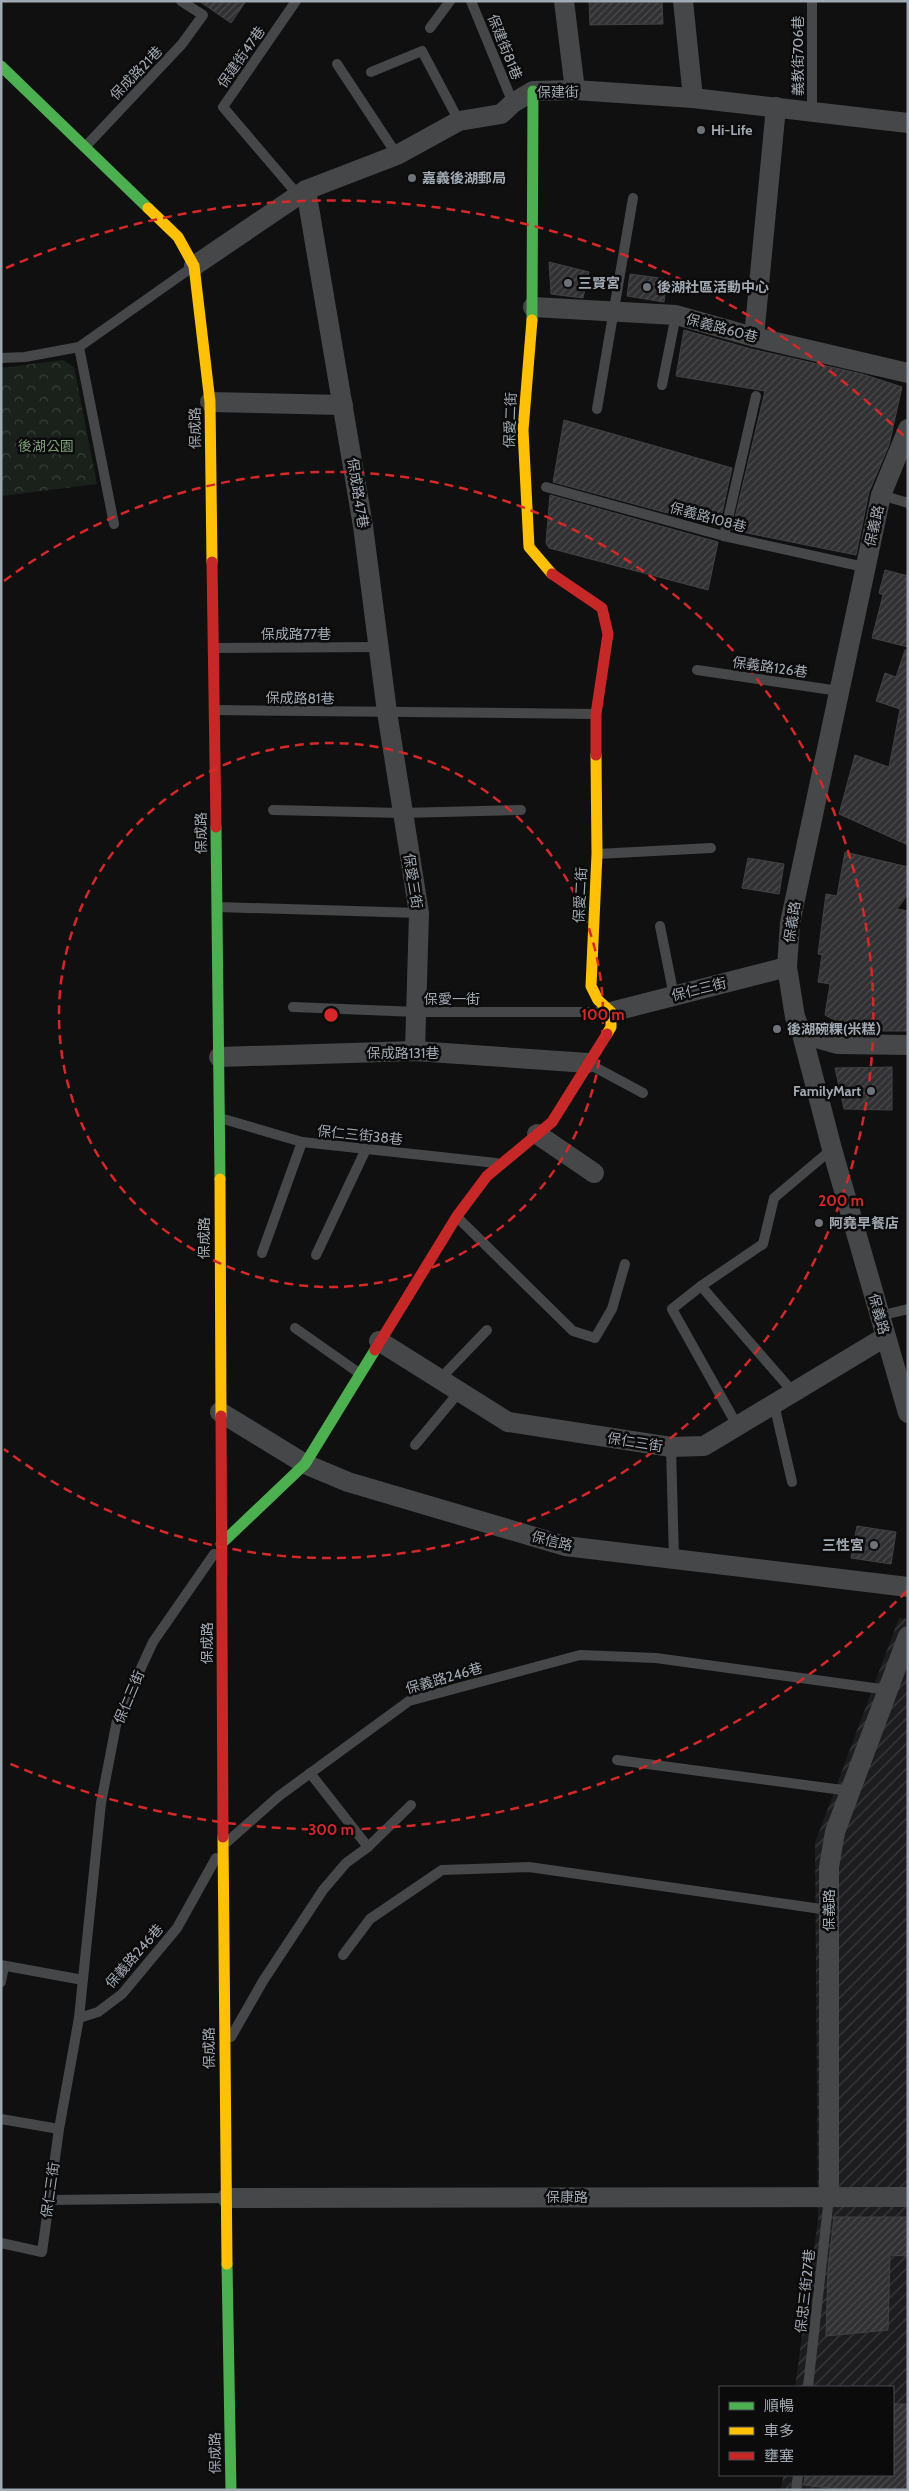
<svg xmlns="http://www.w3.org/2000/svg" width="909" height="2491" font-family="Cabin,'Noto Sans TC',sans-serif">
  <defs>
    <pattern id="industrial-furrows" width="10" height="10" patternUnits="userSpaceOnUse" patternTransform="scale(1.25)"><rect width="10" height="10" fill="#1d1d1f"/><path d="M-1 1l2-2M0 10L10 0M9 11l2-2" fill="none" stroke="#3b3b3d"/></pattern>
    <pattern id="park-crowns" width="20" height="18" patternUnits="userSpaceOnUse" patternTransform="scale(1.25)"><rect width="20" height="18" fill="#1a211b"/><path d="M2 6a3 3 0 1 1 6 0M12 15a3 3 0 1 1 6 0" fill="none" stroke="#383e3a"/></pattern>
    <pattern id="building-hatch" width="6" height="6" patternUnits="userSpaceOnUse" patternTransform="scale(1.25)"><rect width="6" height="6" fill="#313133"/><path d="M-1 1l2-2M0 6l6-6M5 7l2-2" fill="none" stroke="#4c4c4e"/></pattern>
  </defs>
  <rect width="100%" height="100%" fill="#101011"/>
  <polygon fill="url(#industrial-furrows)" points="899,1618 908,1619 908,2490 781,2490 783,2475 893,2475 893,2387 795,2387 818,2220 815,1843"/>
  <polygon fill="url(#park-crowns)" points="63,360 74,367 97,484 1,496 1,368"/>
  <g fill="url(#building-hatch)" stroke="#404244">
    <polygon points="199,1 246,1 231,23"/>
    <polygon points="589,1 662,1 663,24 590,25"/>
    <polygon points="549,262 589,272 583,298 551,294"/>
    <polygon points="630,274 667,279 664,302 627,296"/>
    <polygon points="684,330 751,349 862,374 902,387 889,445 869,492 856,555 732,530 765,391 676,376"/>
    <polygon points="564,420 732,468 719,527 553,482"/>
    <polygon points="550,495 718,542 708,590 549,548 546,543"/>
    <polygon points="885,570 908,576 908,647 872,638 883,595 879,593"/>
    <polygon points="905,650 908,650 908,845 839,814 855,755 889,767 900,709 876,701 885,673 896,677"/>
    <polygon points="845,852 908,867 908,894 897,909 908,911 908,1031 864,1031 840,1023 825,1015 830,984 818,982 822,955 818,954 826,894 837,896"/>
    <polygon points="748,858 784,864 779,894 742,888"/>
    <polygon points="892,1067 892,1110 844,1109 835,1068"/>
    <polygon points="857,1526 896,1532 891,1564 851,1558"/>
    <polygon points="834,2217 908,2217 908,2256 890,2255 888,2330 826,2336 828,2269"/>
    <polygon points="893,2404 908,2404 908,2490 844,2490 804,2485 805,2475 893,2475"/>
  </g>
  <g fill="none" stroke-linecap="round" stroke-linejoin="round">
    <g stroke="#454749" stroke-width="10">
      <polyline points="296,1 223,107 298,195"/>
      <polyline points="471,1 513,103"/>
      <polyline points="812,1 812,111"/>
      <polyline points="430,28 450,1"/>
      <polyline points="337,64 397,155"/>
      <polyline points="371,72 422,51 459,121"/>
      <polyline points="85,147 182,44 203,15 181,1"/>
      <polyline points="79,347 114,524"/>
      <polyline points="1,358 25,357 79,347 191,268"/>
      <polyline points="662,385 676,315"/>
      <polyline points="597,409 633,198"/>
      <polyline points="546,487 724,536 864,567"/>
      <polyline points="881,495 908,503"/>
      <polyline points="724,536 756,396"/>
      <polyline points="214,648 378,647"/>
      <polyline points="697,670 839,691"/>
      <polyline points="214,710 595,714"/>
      <polyline points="273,810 402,813 521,810"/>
      <polyline points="597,854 711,848"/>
      <polyline points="217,907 419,913"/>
      <polyline points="660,926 674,996"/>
      <polyline points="293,1007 417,1012 605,1012"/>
      <polyline points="589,1064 643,1093"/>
      <polyline points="220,1118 302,1142 496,1163"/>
      <polyline points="458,1218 573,1331 595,1338 612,1309 625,1264"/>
      <polyline points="262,1253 302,1142"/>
      <polyline points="316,1255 366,1149"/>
      <polyline points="701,1286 793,1392"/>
      <polyline points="879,1316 908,1309"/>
      <polyline points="295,1328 359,1373"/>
      <polyline points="440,1379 487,1330"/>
      <polyline points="774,1404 792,1482"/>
      <polyline points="738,1427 672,1309 701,1286 763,1244 774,1198 832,1149"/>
      <polyline points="415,1445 460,1391"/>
      <polyline points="671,1447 674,1559"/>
      <polyline points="617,1760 850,1791"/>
      <polyline points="310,1773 368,1847"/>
      <polyline points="227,1842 279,1796 409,1701 580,1655 656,1658 888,1690"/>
      <polyline points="343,1955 370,1919 442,1870 529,1867 828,1910"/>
      <polyline points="1,1965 83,1980"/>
      <polyline points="1,1982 4,1966"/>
      <polyline points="79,2018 98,2012 122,1994 177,1928 216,1858"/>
      <polyline points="231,2037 263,1981 323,1890 346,1863 368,1847 411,1805"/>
      <polyline points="1,2119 59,2129"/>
      <polyline points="48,2200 226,2198"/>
      <polyline points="1,2243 42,2252 59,2129 79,2018 101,1803 117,1720 153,1642 214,1554"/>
      <polyline points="808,2387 829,2197"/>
      <polyline points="796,2490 798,2475"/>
    </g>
    <g stroke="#454749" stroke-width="20">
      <polyline points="564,1 575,90"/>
      <polyline points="683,1 693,98"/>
      <polyline points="306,190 363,526 387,712 419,913 415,1051"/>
      <polyline points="194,266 306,190 397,155 459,121 501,114 513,103 533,91 575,90 693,98 908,123"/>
      <polyline points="533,307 676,315 754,337 908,373"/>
      <polyline points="754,337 776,107"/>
      <polyline points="210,402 343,405"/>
      <polyline points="908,429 881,495 790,923 787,967 795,1017 802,1034 832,1149 908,1413"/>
      <polyline points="611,1012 787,967"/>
      <polyline points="802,1034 837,1044 908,1045"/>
      <polyline points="219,1057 415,1051 588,1063"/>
      <polyline points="537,1134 594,1173"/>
      <polyline points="379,1341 508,1422 671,1447 704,1446 885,1337"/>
      <polyline points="220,1412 305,1464 348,1482 565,1546 908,1587"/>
      <polyline points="829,2197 829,1867 835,1832 908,1636"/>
      <polyline points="227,2198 908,2197"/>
    </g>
    <g stroke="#4caf50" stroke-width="11">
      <polyline points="1,66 148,208"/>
      <polyline points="532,320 533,91"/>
      <polyline points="216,827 220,1179"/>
      <polyline points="221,1544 305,1464 375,1350"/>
      <polyline points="227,2264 231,2490"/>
    </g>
    <g stroke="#ffc107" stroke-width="11">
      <polyline points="148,208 178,237 194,266 210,402 212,562"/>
      <polyline points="532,320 523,430 529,547 552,574"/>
      <polyline points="596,755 597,854 591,986 598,1000 611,1012 611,1027 607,1034"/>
      <polyline points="220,1179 221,1416"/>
      <polyline points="223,1837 227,2264"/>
    </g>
    <g stroke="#c62828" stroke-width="11">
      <polyline points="212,562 216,827"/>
      <polyline points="552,574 602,608 608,634 596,714 596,755"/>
      <polyline points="375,1350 457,1216 487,1176 552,1122 607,1034"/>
      <polyline points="221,1416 223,1837"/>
    </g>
  </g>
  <g fill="none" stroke="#d62828" stroke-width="2.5" stroke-dasharray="9 6">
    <circle cx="331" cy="1015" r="272"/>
    <path d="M4 581A543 543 0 1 1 4 1449"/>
    <path d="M907 1591A815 815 0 0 1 6 1762M6 268A815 815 0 0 1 907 439"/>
  </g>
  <g fill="#6e737a" stroke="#0b0b0c" stroke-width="2">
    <circle cx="701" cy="130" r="5"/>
    <circle cx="412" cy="178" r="5"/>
    <circle cx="568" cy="283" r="5"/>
    <circle cx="647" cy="287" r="5"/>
    <circle cx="777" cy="1029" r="5"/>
    <circle cx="871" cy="1091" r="5"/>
    <circle cx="819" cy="1223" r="5"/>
    <circle cx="874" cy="1545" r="5"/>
  </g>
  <g text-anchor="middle" stroke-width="5" stroke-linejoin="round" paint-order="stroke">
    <g font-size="14" fill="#a1a9b2" stroke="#0b0b0c">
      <text transform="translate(505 47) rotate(68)" y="5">保建街81巷</text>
      <text transform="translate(798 56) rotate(-90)" y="5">義教街706巷</text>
      <text transform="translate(241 57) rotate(-55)" y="5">保建街47巷</text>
      <text transform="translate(136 73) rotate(-46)" y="5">保成路21巷</text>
      <text transform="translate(558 92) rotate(-1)" y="5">保建街</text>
      <text transform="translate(722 328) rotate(15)" y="5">保義路60巷</text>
      <text transform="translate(510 420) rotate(-88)" y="5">保愛二街</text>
      <text transform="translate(195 428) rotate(-91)" y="5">保成路</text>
      <text transform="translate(358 493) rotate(81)" y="5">保成路47巷</text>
      <text transform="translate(708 517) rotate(15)" y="5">保義路108巷</text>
      <text transform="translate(874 526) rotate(-77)" y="5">保義路</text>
      <text x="296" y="639">保成路77巷</text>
      <text transform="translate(770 667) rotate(8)" y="5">保義路126巷</text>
      <text transform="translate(300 698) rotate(1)" y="5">保成路81巷</text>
      <text transform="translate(201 833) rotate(-91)" y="5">保成路</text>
      <text transform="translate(413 881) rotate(81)" y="5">保愛三街</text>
      <text transform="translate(580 895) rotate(-87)" y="5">保愛二街</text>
      <text transform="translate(792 922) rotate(-81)" y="5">保義路</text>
      <text transform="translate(699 989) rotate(-14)" y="5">保仁三街</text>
      <text x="452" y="1004">保愛一街</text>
      <text x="403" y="1058">保成路131巷</text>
      <text transform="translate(360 1135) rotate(6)" y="5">保仁三街38巷</text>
      <text transform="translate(204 1238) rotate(-90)" y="5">保成路</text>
      <text transform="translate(879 1314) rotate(74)" y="5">保義路</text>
      <text transform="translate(635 1442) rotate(9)" y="5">保仁三街</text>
      <text transform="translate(552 1541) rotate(14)" y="5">保信路</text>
      <text transform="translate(207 1643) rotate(-90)" y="5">保成路</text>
      <text transform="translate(444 1678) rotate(-16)" y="5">保義路246巷</text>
      <text transform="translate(129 1697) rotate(-67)" y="5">保仁三街</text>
      <text transform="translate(829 1910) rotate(-90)" y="5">保義路</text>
      <text transform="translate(134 1956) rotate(-49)" y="5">保義路246巷</text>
      <text transform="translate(209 2048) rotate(-91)" y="5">保成路</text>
      <text transform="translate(50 2190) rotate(-82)" y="5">保仁三街</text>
      <text x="567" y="2202">保康路</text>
      <text transform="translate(805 2291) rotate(-84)" y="5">保忠三街27巷</text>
      <text transform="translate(215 2453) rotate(-91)" y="5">保成路</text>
    </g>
    <g font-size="14" font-weight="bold" fill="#a1a9b2" stroke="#0b0b0c" text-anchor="start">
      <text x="711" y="135">Hi-Life</text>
      <text x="422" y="183">嘉義後湖郵局</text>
      <text x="578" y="288">三賢宮</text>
      <text x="657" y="292">後湖社區活動中心</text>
      <text x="787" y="1034">後湖碗粿(米糕）</text>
      <text x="861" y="1096" text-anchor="end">FamilyMart</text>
      <text x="829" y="1228">阿堯早餐店</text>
      <text x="864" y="1550" text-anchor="end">三性宮</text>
    </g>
    <g font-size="14" fill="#7d9d78" stroke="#0b0b0c">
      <text x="46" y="451">後湖公園</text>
    </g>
  </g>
  <circle cx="331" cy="1015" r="8" fill="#d62828" stroke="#0b0b0c" stroke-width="2.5"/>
  <g font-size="15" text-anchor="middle" font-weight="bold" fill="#d62828" stroke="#0b0b0c" stroke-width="5" stroke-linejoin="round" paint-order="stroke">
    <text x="603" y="1020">100 m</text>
    <text x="841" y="1206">200 m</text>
    <text x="331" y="1835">300 m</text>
  </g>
  <rect width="909" height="2491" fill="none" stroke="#a1a9b2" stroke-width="5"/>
  <rect x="719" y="2386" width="175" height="90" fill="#0b0b0c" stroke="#474a4e"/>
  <rect x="729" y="2402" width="25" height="8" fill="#4caf50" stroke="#474a4e"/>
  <text x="764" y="2411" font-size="15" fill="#a1a9b2">順暢</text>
  <rect x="729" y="2427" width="25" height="8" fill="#ffc107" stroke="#474a4e"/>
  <text x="764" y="2436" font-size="15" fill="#a1a9b2">車多</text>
  <rect x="729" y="2452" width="25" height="8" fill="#c62828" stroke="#474a4e"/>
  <text x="764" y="2461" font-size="15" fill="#a1a9b2">壅塞</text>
</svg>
